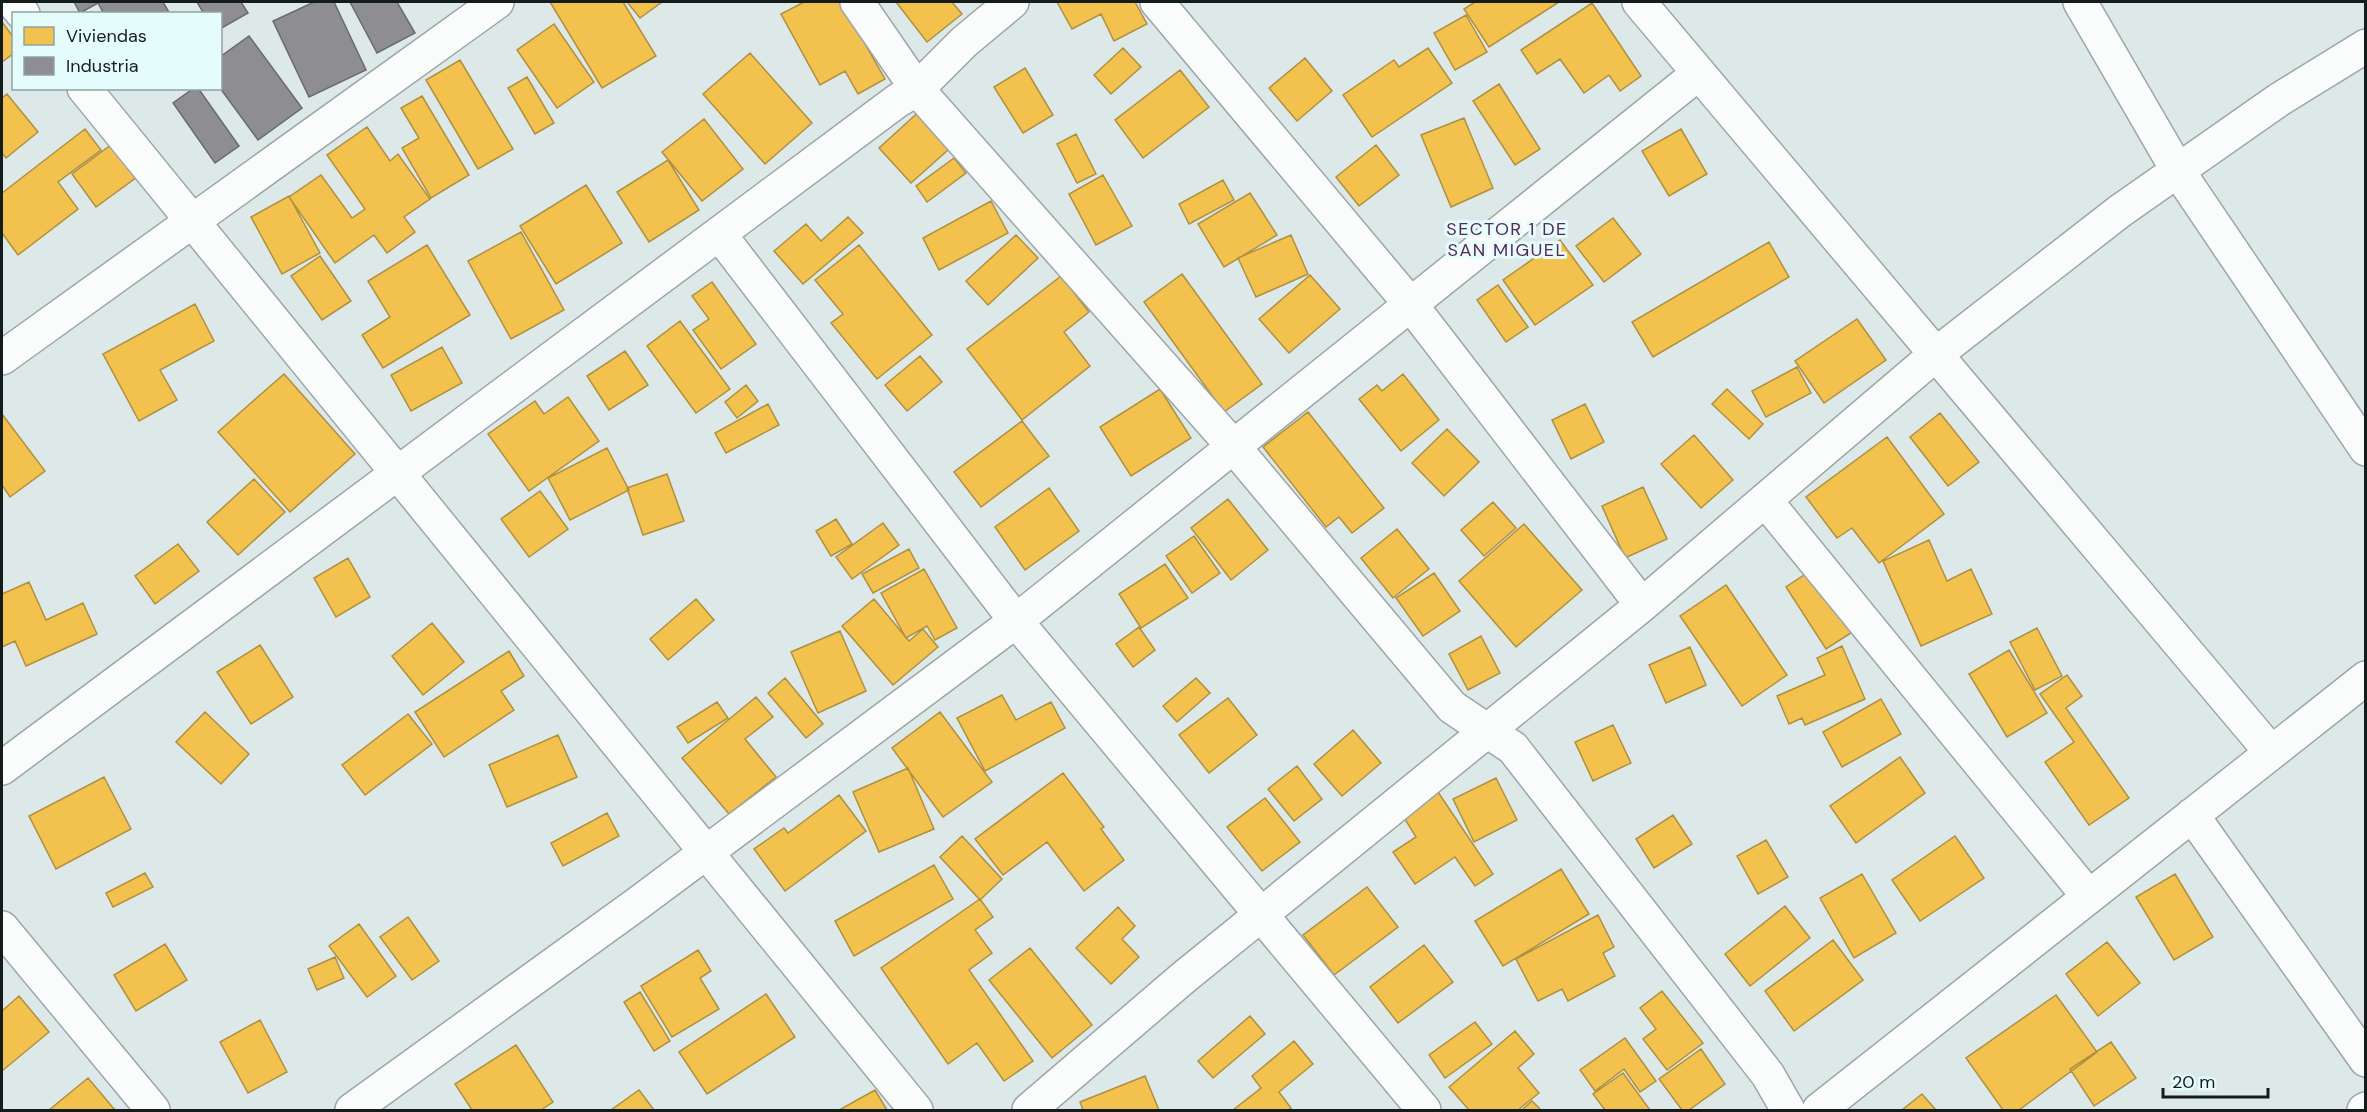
<svg xmlns="http://www.w3.org/2000/svg" width="2367" height="1112" viewBox="0 0 2367 1112" font-family="'DM Sans',sans-serif">
  <rect width="100%" height="100%" fill="#dde9e9"/>
  <path fill="#f2c14e" stroke="#af903f" stroke-width="1.5" d="M 550,2 L 623,2 L 656,56 L 602,88 Z
    M 627,2 L 662,2 L 640,18 Z
    M 804,2 L 841,2 L 885,79 L 858,94 L 845,71 L 820,85 L 781,14 Z
    M 896,2 L 952,2 L 962,14 L 927,42 Z
    M 1057,2 L 1135,2 L 1147,24 L 1114,41 L 1101,14 L 1072,29 Z
    M 1475,2 L 1559,2 L 1489,47 L 1464,9 Z
    M 1592,3 L 1641,76 L 1620,91 L 1609,75 L 1584,93 L 1560,59 L 1537,74 L 1521,50 Z
    M 1466,15 L 1487,52 L 1455,70 L 1434,33 Z
    M 2,22 L 14,38 L 14,53 L 2,62 Z
    M 554,24 L 594,82 L 557,108 L 517,50 Z
    M 1123,48 L 1141,67 L 1111,94 L 1094,75 Z
    M 1428,48 L 1452,83 L 1372,137 L 1343,95 L 1394,60 L 1399,67 Z
    M 750,53 L 812,123 L 765,164 L 703,94 Z
    M 1305,58 L 1332,91 L 1297,121 L 1269,88 Z
    M 460,60 L 513,149 L 478,169 L 426,80 Z
    M 1025,68 L 1053,115 L 1023,133 L 994,87 Z
    M 1180,70 L 1209,107 L 1143,158 L 1115,120 Z
    M 527,77 L 554,123 L 535,134 L 508,88 Z
    M 1499,84 L 1540,149 L 1515,165 L 1473,101 Z
    M 7,94 L 38,132 L 6,158 L 2,153 L 2,98 Z
    M 422,96 L 469,175 L 431,198 L 402,148 L 419,138 L 401,108 Z
    M 924,107 L 957,142 L 911,183 L 879,148 Z
    M 1464,118 L 1493,188 L 1451,207 L 1421,135 Z
    M 704,119 L 743,169 L 702,201 L 662,152 Z
    M 367,127 L 390,161 L 398,154 L 430,199 L 404,217 L 415,232 L 387,253 L 374,235 L 335,263 L 289,197 L 321,175 L 352,218 L 365,209 L 327,155 Z
    M 85,129 L 101,150 L 58,182 L 78,209 L 18,255 L 2,233 L 2,193 Z
    M 1681,129 L 1707,174 L 1669,196 L 1642,151 Z
    M 1076,134 L 1096,174 L 1077,183 L 1057,144 Z
    M 112,144 L 137,177 L 96,207 L 72,174 Z
    M 1376,145 L 1399,175 L 1359,206 L 1336,177 Z
    M 954,158 L 966,173 L 927,202 L 916,186 Z
    M 668,160 L 699,210 L 649,242 L 617,192 Z
    M 1103,175 L 1132,226 L 1096,245 L 1069,194 Z
    M 1223,180 L 1234,200 L 1189,224 L 1179,204 Z
    M 586,185 L 622,243 L 556,284 L 520,226 Z
    M 1250,193 L 1277,235 L 1224,267 L 1198,224 Z
    M 289,196 L 320,253 L 282,274 L 251,217 Z
    M 991,201 L 1008,233 L 939,270 L 923,238 Z
    M 848,217 L 863,233 L 803,284 L 774,251 L 806,224 L 821,241 Z
    M 1613,218 L 1641,254 L 1604,282 L 1576,246 Z
    M 521,232 L 564,310 L 511,339 L 468,261 Z
    M 1016,235 L 1038,258 L 988,305 L 966,281 Z
    M 1291,235 L 1308,274 L 1256,297 L 1238,258 Z
    M 1560,240 L 1593,285 L 1535,325 L 1503,280 Z
    M 1769,242 L 1789,277 L 1653,357 L 1632,322 Z
    M 427,245 L 470,315 L 383,368 L 362,335 L 390,317 L 368,281 Z
    M 859,245 L 932,335 L 877,379 L 831,323 L 843,314 L 815,280 Z
    M 320,256 L 351,301 L 322,320 L 291,276 Z
    M 1182,274 L 1262,384 L 1224,412 L 1144,302 Z
    M 1310,275 L 1340,309 L 1289,353 L 1259,319 Z
    M 1061,276 L 1089,312 L 1064,332 L 1090,366 L 1022,420 L 967,349 Z
    M 712,282 L 756,344 L 721,369 L 693,330 L 709,319 L 692,296 Z
    M 1498,285 L 1528,327 L 1506,342 L 1477,300 Z
    M 195,304 L 214,341 L 160,370 L 177,400 L 139,421 L 103,354 Z
    M 1857,319 L 1886,360 L 1824,403 L 1795,361 Z
    M 680,321 L 730,389 L 696,413 L 647,346 Z
    M 442,347 L 462,383 L 411,411 L 391,375 Z
    M 625,351 L 648,385 L 609,410 L 587,376 Z
    M 920,356 L 942,382 L 907,411 L 885,385 Z
    M 1797,367 L 1811,393 L 1766,417 L 1752,391 Z
    M 284,374 L 355,454 L 290,512 L 218,432 Z
    M 1403,374 L 1439,420 L 1401,451 L 1359,399 L 1377,385 L 1382,391 Z
    M 746,385 L 758,401 L 737,418 L 725,402 Z
    M 1160,389 L 1191,438 L 1131,476 L 1100,427 Z
    M 1727,389 L 1763,424 L 1749,439 L 1712,404 Z
    M 568,397 L 599,441 L 529,491 L 488,434 L 535,401 L 544,414 Z
    M 768,404 L 779,425 L 726,453 L 715,433 Z
    M 1585,404 L 1604,442 L 1571,459 L 1552,420 Z
    M 1308,412 L 1384,508 L 1352,533 L 1339,517 L 1326,527 L 1263,447 Z
    M 1940,413 L 1979,462 L 1948,486 L 1910,437 Z
    M 2,414 L 45,471 L 10,497 L 2,485 Z
    M 1022,421 L 1049,456 L 981,507 L 954,472 Z
    M 1447,429 L 1479,462 L 1444,496 L 1412,463 Z
    M 1694,435 L 1733,480 L 1701,508 L 1661,464 Z
    M 1887,437 L 1944,514 L 1879,563 L 1852,528 L 1837,538 L 1806,497 Z
    M 607,448 L 629,490 L 570,520 L 548,478 Z
    M 667,474 L 684,521 L 643,535 L 627,488 Z
    M 254,479 L 285,512 L 238,555 L 207,522 Z
    M 1643,487 L 1667,539 L 1625,558 L 1602,506 Z
    M 1049,488 L 1079,531 L 1025,570 L 995,527 Z
    M 540,491 L 568,529 L 529,557 L 501,519 Z
    M 1228,499 L 1268,550 L 1231,580 L 1191,528 Z
    M 1493,502 L 1516,528 L 1484,556 L 1461,530 Z
    M 836,519 L 852,544 L 831,556 L 816,531 Z
    M 883,523 L 899,545 L 852,579 L 836,557 Z
    M 1524,524 L 1582,590 L 1516,647 L 1459,581 Z
    M 1397,529 L 1429,569 L 1393,598 L 1361,558 Z
    M 1194,536 L 1220,573 L 1192,593 L 1166,556 Z
    M 1929,540 L 1947,581 L 1971,569 L 1992,614 L 1921,646 L 1883,561 Z
    M 178,544 L 199,571 L 155,604 L 135,576 Z
    M 909,549 L 919,568 L 873,593 L 862,574 Z
    M 348,558 L 370,597 L 336,617 L 314,578 Z
    M 1165,564 L 1188,598 L 1141,628 L 1119,594 Z
    M 924,569 L 957,628 L 935,640 L 927,626 L 906,638 L 881,593 Z
    M 1813,569 L 1854,631 L 1826,649 L 1786,587 Z
    M 1434,573 L 1460,611 L 1423,636 L 1396,598 Z
    M 29,582 L 46,620 L 83,603 L 97,634 L 26,666 L 15,641 L 2,647 L 2,594 Z
    M 1726,585 L 1787,675 L 1742,706 L 1680,616 Z
    M 696,599 L 714,620 L 668,660 L 650,639 Z
    M 874,599 L 909,641 L 923,629 L 938,647 L 893,685 L 842,626 Z
    M 432,623 L 464,662 L 423,695 L 392,656 Z
    M 1139,627 L 1155,650 L 1133,667 L 1116,644 Z
    M 2037,628 L 2062,676 L 2035,690 L 2010,642 Z
    M 840,631 L 866,691 L 818,713 L 791,652 Z
    M 1481,636 L 1500,673 L 1468,690 L 1449,654 Z
    M 260,645 L 293,697 L 251,724 L 217,672 Z
    M 1842,646 L 1865,699 L 1805,725 L 1802,718 L 1789,724 L 1777,696 L 1825,675 L 1817,658 Z
    M 1690,647 L 1706,685 L 1666,703 L 1649,665 Z
    M 2009,650 L 2047,713 L 2007,737 L 1969,674 Z
    M 509,651 L 524,676 L 501,691 L 514,710 L 444,757 L 415,712 Z
    M 2067,675 L 2082,696 L 2066,708 L 2129,798 L 2089,825 L 2045,762 L 2074,742 L 2040,694 Z
    M 785,678 L 823,724 L 806,738 L 768,693 Z
    M 1196,678 L 1210,693 L 1177,722 L 1163,706 Z
    M 1002,695 L 1016,720 L 1051,702 L 1065,728 L 985,771 L 957,718 Z
    M 756,697 L 773,717 L 745,739 L 776,777 L 729,814 L 682,758 Z
    M 1228,698 L 1257,735 L 1209,773 L 1179,735 Z
    M 1881,699 L 1901,734 L 1842,767 L 1823,732 Z
    M 717,702 L 728,718 L 688,743 L 677,727 Z
    M 205,712 L 249,754 L 221,784 L 176,742 Z
    M 940,712 L 992,782 L 943,817 L 892,748 Z
    M 408,714 L 432,744 L 365,795 L 342,765 Z
    M 1613,725 L 1631,763 L 1593,781 L 1575,742 Z
    M 1353,730 L 1381,763 L 1342,796 L 1314,764 Z
    M 558,735 L 577,777 L 507,807 L 489,765 Z
    M 1900,757 L 1925,793 L 1856,843 L 1830,806 Z
    M 1297,766 L 1322,799 L 1294,821 L 1268,789 Z
    M 908,768 L 934,829 L 879,852 L 853,792 Z
    M 1063,773 L 1104,827 L 1101,829 L 1124,860 L 1084,891 L 1047,842 L 1003,875 L 975,839 Z
    M 104,777 L 131,829 L 56,869 L 29,816 Z
    M 1496,778 L 1517,820 L 1474,842 L 1453,799 Z
    M 1438,792 L 1493,874 L 1475,886 L 1455,857 L 1415,884 L 1393,852 L 1416,837 L 1403,816 Z
    M 839,795 L 866,831 L 785,891 L 754,849 L 784,828 L 788,833 Z
    M 1265,798 L 1300,842 L 1262,871 L 1227,827 Z
    M 607,813 L 619,836 L 563,866 L 551,843 Z
    M 1673,815 L 1692,844 L 1654,868 L 1636,839 Z
    M 962,836 L 1002,879 L 980,900 L 940,857 Z
    M 1955,836 L 1984,878 L 1920,921 L 1892,880 Z
    M 1766,840 L 1788,877 L 1758,894 L 1737,856 Z
    M 934,865 L 953,899 L 854,956 L 835,921 Z
    M 1561,869 L 1589,914 L 1503,966 L 1475,921 Z
    M 145,873 L 153,887 L 113,907 L 106,893 Z
    M 1862,874 L 1896,933 L 1854,958 L 1820,898 Z
    M 2175,874 L 2213,937 L 2174,960 L 2136,897 Z
    M 1367,887 L 1398,927 L 1334,975 L 1303,935 Z
    M 980,899 L 993,917 L 975,930 L 992,953 L 969,970 L 1033,1061 L 1004,1081 L 977,1043 L 948,1064 L 881,968 Z
    M 1785,906 L 1810,938 L 1750,986 L 1725,954 Z
    M 1118,907 L 1135,926 L 1122,939 L 1139,957 L 1111,984 L 1076,948 Z
    M 1598,915 L 1614,947 L 1603,953 L 1615,976 L 1568,1001 L 1562,989 L 1538,1001 L 1516,959 Z
    M 408,917 L 439,961 L 412,980 L 380,937 Z
    M 359,924 L 396,976 L 367,997 L 329,946 Z
    M 1833,940 L 1863,980 L 1794,1031 L 1765,991 Z
    M 2107,942 L 2140,983 L 2098,1016 L 2066,974 Z
    M 165,944 L 187,980 L 136,1011 L 114,975 Z
    M 1424,945 L 1453,982 L 1398,1023 L 1370,987 Z
    M 1030,948 L 1092,1025 L 1052,1058 L 989,980 Z
    M 698,950 L 711,971 L 700,978 L 719,1009 L 672,1037 L 641,986 Z
    M 335,957 L 344,978 L 317,990 L 308,969 Z
    M 1662,991 L 1703,1043 L 1667,1070 L 1643,1039 L 1656,1029 L 1640,1008 Z
    M 640,992 L 670,1041 L 654,1051 L 624,1002 Z
    M 766,994 L 795,1037 L 707,1094 L 679,1052 Z
    M 2056,995 L 2097,1052 L 2019,1110 L 2003,1110 L 1966,1058 Z
    M 19,996 L 49,1032 L 2,1071 L 2,1011 Z
    M 1250,1016 L 1265,1034 L 1213,1078 L 1198,1061 Z
    M 260,1020 L 287,1072 L 248,1093 L 220,1042 Z
    M 1475,1022 L 1492,1044 L 1445,1078 L 1429,1055 Z
    M 1515,1031 L 1534,1054 L 1518,1068 L 1539,1093 L 1518,1110 L 1469,1110 L 1449,1087 Z
    M 1625,1038 L 1656,1081 L 1640,1092 L 1624,1069 L 1595,1091 L 1580,1070 Z
    M 1294,1041 L 1313,1064 L 1279,1092 L 1291,1108 L 1288,1110 L 1233,1110 L 1261,1088 L 1252,1076 Z
    M 2111,1042 L 2136,1078 L 2094,1106 L 2070,1069 Z
    M 516,1045 L 553,1102 L 541,1110 L 472,1110 L 455,1084 Z
    M 1701,1049 L 1725,1084 L 1689,1110 L 1682,1110 L 1659,1079 Z
    M 1623,1073 L 1650,1110 L 1605,1110 L 1593,1094 Z
    M 1145,1076 L 1159,1110 L 1083,1110 L 1080,1102 Z
    M 88,1078 L 115,1110 L 49,1110 Z
    M 639,1090 L 654,1110 L 611,1110 Z
    M 875,1090 L 887,1110 L 839,1110 Z
    M 1922,1094 L 1936,1110 L 1902,1110 Z
    M 1532,1101 L 1541,1110 L 1522,1110 Z"/>
  <path fill="#8d8d92" stroke="#696b6f" stroke-width="1.5" d="M 74,2 L 163,2 L 170,14 L 104,14 L 98,3 L 80,13 Z
    M 197,2 L 241,2 L 248,13 L 220,29 L 220,14 L 204,14 Z
    M 314,2 L 334,2 L 366,70 L 309,97 L 273,21 Z
    M 350,2 L 397,2 L 415,33 L 377,53 Z
    M 249,36 L 302,108 L 258,140 L 220,88 L 220,57 Z
    M 194,88 L 198,88 L 239,146 L 215,163 L 173,103 Z"/>
  <g fill="none" stroke-linecap="round" stroke-linejoin="round">
    <g stroke="#9da6a6" stroke-width="36">
      <path id="minor" d="M 13,2 L 23,14
        M 857,2 L 917,89 L 1233,446 L 1452,707 L 1513,748 L 1768,1075 L 1788,1110
        M 1157,2 L 1411,305 L 1642,605
        M 1639,2 L 2271,752
        M 2080,2 L 2178,171 L 2366,449
        M 84,88 L 916,1110
        M 720,235 L 1016,621 L 1424,1110
        M 2,358 L 497,2
        M 1765,500 L 2089,897
        M 2,768 L 897,101 L 917,89 L 964,42 L 1012,2
        M 2192,815 L 2366,1060
        M 2,928 L 153,1110
        M 352,1110 L 637,904 L 1016,621 L 1699,73
        M 1029,1110 L 1183,978 L 1642,605 L 1935,355 L 2120,211 L 2280,99 L 2366,46
        M 1819,1110 L 2366,678
        M 2364,1110 L 2366,1109"/>
    </g>
    <use href="#minor" stroke="#fafcfc" stroke-width="33"/>
  </g>
  <g text-anchor="middle" dominant-baseline="central" stroke-width="6" stroke-linejoin="round" paint-order="stroke">
    <g font-size="18" letter-spacing="1.5" fill="#5a2655" stroke="#e4fdfc">
      <text x="1507" y="229">SECTOR 1 DE<tspan x="1507" dy="21">SAN MIGUEL</tspan></text>
    </g>
  </g>
  <rect width="2367" height="1112" fill="none" stroke="#141d1c" stroke-width="6"/>
  <rect x="12" y="12" width="210" height="78" fill="#e4fdfc" stroke="#91a3a2" stroke-width="1.5"/>
  <rect x="24" y="27" width="30" height="18" fill="#f2c14e" stroke="#91a3a2" stroke-width="1.5"/>
  <text x="66" y="42" font-size="18" fill="#141d1c">Viviendas</text>
  <rect x="24" y="57" width="30" height="18" fill="#8d8d92" stroke="#91a3a2" stroke-width="1.5"/>
  <text x="66" y="72" font-size="18" fill="#141d1c">Industria</text>
  <path d="M2163 1088v9h105v-9" fill="none" stroke="#141d1c" stroke-width="3"/>
  <text x="2172" y="1088" font-size="18" fill="#141d1c" stroke="#e4fdfc" stroke-width="4.5" paint-order="stroke">20 m</text>
</svg>
